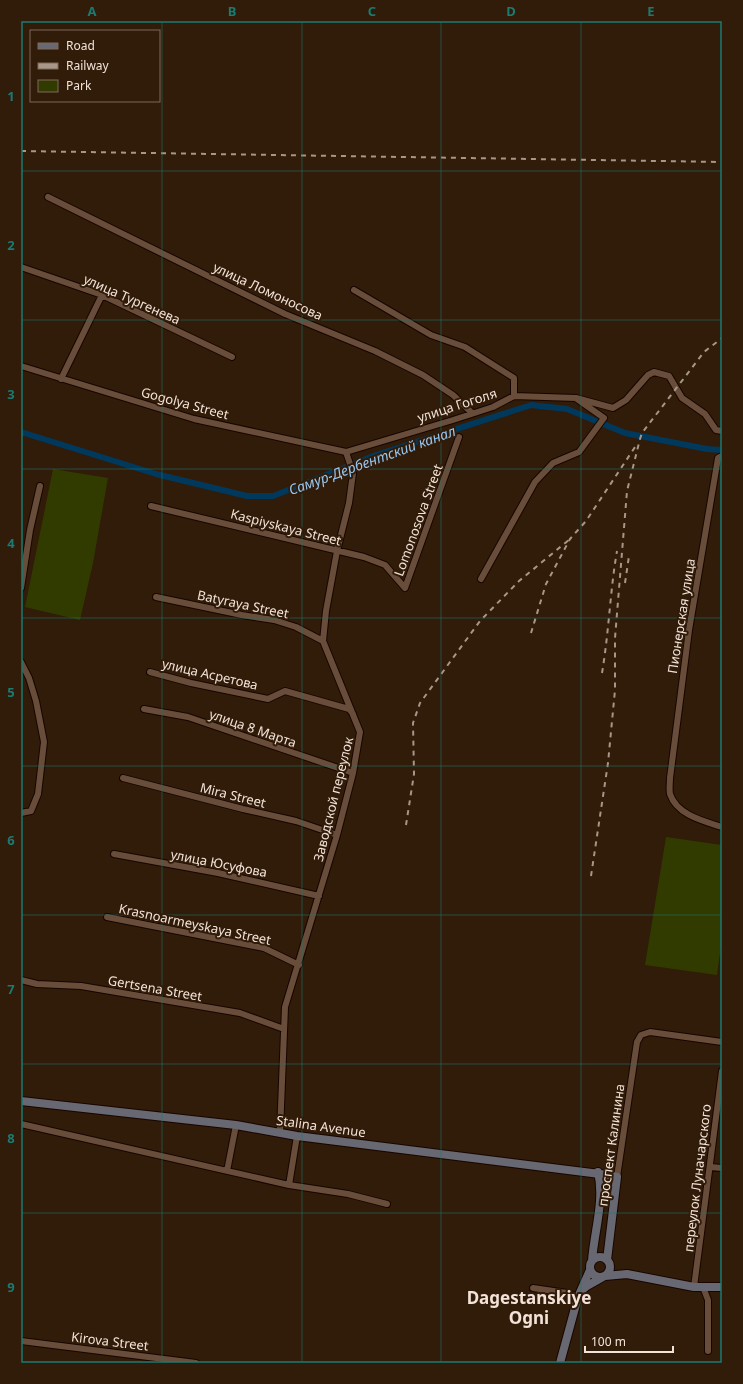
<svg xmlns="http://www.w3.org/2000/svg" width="743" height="1384" viewBox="0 0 743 1384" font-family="'Noto Sans',sans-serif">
  <rect width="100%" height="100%" fill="#311b09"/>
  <path fill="#313b00" d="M 53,469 L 108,478 L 93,563 L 80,620 L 25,607 Z
    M 666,837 L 722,845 L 722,938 L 717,975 L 645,965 Z"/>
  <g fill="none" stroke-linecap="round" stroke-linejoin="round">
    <path stroke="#01395d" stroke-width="6" d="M 21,432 L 156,474 L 247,496 L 273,496 L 376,455 L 531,405 L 567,409 L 625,433 L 707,449 L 722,450"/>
    <g stroke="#180500" stroke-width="8">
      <path id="street" d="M 48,197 L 285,314 L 375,351 L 423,375 L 453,395 L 472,413
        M 21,267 L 102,295 L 232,357
        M 354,290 L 431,335 L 465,347 L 514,378 L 514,396
        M 21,366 L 194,419 L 346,452 L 453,420 L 493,407 L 514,396 L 576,398 L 613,408 L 626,400 L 648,375 L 654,372 L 669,376 L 682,398 L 705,414 L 716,430 L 722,431
        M 61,379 L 102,295
        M 722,456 L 718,458 L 689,630 L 670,778 C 670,783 669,789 670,794 C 677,815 703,821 722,827
        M 151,506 L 364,557 L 385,565 L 405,588 L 459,437
        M 481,579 L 535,482 L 553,463 L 579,452 L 604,418 L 577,399
        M 21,588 L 30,530 L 40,486
        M 156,597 L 242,615 L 274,620 L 296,627 L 323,641
        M 21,662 L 29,678 L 36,701 L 44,742 L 38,794 L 31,811 L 21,813
        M 150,672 L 191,683 L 268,699 L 285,691 L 349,709 L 353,714
        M 144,709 L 188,717 L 353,773
        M 123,778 L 243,809 L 296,821 L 337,835
        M 114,854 L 218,873 L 319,896
        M 107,917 L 264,948 L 299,965
        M 21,980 L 37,984 L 81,986 L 240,1013 L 284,1029
        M 21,1124 L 289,1185 L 348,1194 L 387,1204
        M 280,1132 L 285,1007 L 337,835 L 353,773 L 360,732 L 323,641 L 326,611 L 337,551 L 349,503 L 353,473 L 346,452
        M 710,1167 L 722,1168
        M 227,1171 L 236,1125
        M 617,1177 L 637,1042 L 641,1035 L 650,1032 L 722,1042
        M 289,1185 L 297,1136
        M 694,1287 L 722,1071
        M 703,1287 L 708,1300 L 708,1351
        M 533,1288 L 567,1293 L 578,1297
        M 21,1341 L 196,1363"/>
    </g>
    <g stroke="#180500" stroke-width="10">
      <path id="secondary" d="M 21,1101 L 236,1125 L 297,1136 L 608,1175 L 617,1177 L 607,1260
        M590 1267a10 10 0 1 1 20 0a10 10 0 1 1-20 0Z
        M 592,1261 C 594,1232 605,1200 598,1172
        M 605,1276 L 627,1274 L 694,1287 L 722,1287
        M 581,1291 L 587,1286 L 603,1277
        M 560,1363 L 578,1297 L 590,1270"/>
    </g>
    <use href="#street" stroke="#674d3a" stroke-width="6"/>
    <use href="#secondary" stroke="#676871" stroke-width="8"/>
    <path stroke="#a89688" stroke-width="2" stroke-dasharray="5 5" stroke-linecap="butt" d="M 21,151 L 722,162
      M 625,583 L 629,556
      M 531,633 L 546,584 L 570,539 L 586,521 L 637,444
      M 602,673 C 609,632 610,591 617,551
      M 406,825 L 414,774 L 413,723 L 420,703 L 480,621 L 519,581 L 570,539
      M 591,876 L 608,763 L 615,690 L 615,638 L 627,491 L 640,439 L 642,433 L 704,352 L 722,338"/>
  </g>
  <path fill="none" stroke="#1a7b73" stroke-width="1" stroke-opacity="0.55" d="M 162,21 L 162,1363M 302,21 L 302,1363M 441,21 L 441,1363M 581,21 L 581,1363M 21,171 L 722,171M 21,320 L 722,320M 21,469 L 722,469M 21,618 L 722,618M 21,766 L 722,766M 21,915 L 722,915M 21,1064 L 722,1064M 21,1213 L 722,1213"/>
  <g text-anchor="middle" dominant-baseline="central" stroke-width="4" stroke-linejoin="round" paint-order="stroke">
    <g font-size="13" fill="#f2e2d7" stroke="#311b09">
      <text transform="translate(268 291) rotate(25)">улица Ломоносова</text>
      <text transform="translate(132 299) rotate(24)">улица Тургенева</text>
      <text transform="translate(185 403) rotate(15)">Gogolya Street</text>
      <text transform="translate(457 405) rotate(-18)">улица Гоголя</text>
      <text transform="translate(418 520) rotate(-70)">Lomonosova Street</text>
      <text transform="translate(286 527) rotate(14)">Kaspiyskaya Street</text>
      <text transform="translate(243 604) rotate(12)">Batyraya Street</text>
      <text transform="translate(681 616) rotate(-81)">Пионерская улица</text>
      <text transform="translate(210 674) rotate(13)">улица Асретова</text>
      <text transform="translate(253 728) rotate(19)">улица 8 Марта</text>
      <text transform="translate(233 795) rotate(14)">Mira Street</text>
      <text transform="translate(333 799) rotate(-76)">Заводской переулок</text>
      <text transform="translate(219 863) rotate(11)">улица Юсуфова</text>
      <text transform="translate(195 924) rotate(12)">Krasnoarmeyskaya Street</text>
      <text transform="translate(155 988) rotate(10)">Gertsena Street</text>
      <text transform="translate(321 1126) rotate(8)">Stalina Avenue</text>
      <text transform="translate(611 1145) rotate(-82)">проспект Калинина</text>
      <text transform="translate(697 1178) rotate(-83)">переулок Луначарского</text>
      <text transform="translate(110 1341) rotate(7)">Kirova Street</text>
    </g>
    <g font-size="14" font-style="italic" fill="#96c7f2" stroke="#311b09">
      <text transform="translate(372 460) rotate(-20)">Самур-Дербентский канал</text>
    </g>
    <g font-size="17" font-weight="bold" fill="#f2e2d7" stroke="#311b09">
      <text x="529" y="1297">Dagestanskiye<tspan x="529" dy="20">Ogni</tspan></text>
    </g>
  </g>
  <rect width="743" height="1384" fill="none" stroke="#311b09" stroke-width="44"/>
  <rect x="30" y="30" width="130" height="72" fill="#311b09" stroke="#7e6b5b"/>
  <rect x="38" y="43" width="20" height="6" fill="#676871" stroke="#7e6b5b"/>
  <text x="66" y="50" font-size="12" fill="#f2e2d7">Road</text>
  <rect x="38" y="63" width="20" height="6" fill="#a89688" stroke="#7e6b5b"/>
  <text x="66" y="70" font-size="12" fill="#f2e2d7">Railway</text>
  <rect x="38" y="80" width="20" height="12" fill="#313b00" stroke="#7e6b5b"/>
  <text x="66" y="90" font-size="12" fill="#f2e2d7">Park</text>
  <path d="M585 1346v6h88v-6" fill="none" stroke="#f2e2d7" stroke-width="2"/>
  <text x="591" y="1346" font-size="12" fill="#f2e2d7" stroke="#311b09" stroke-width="3" paint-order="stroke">100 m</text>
  <rect x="22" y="22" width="699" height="1340" fill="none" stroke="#1a7b73" stroke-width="1.5"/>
  <g font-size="13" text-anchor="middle" font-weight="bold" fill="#1a7b73">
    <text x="92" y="16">A</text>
    <text x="232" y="16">B</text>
    <text x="372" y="16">C</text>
    <text x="511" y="16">D</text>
    <text x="651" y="16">E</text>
    <text x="11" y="101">1</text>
    <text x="11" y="250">2</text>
    <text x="11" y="399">3</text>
    <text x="11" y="548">4</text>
    <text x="11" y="697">5</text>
    <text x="11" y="845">6</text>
    <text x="11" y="994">7</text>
    <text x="11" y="1143">8</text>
    <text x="11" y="1292">9</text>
  </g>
</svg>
